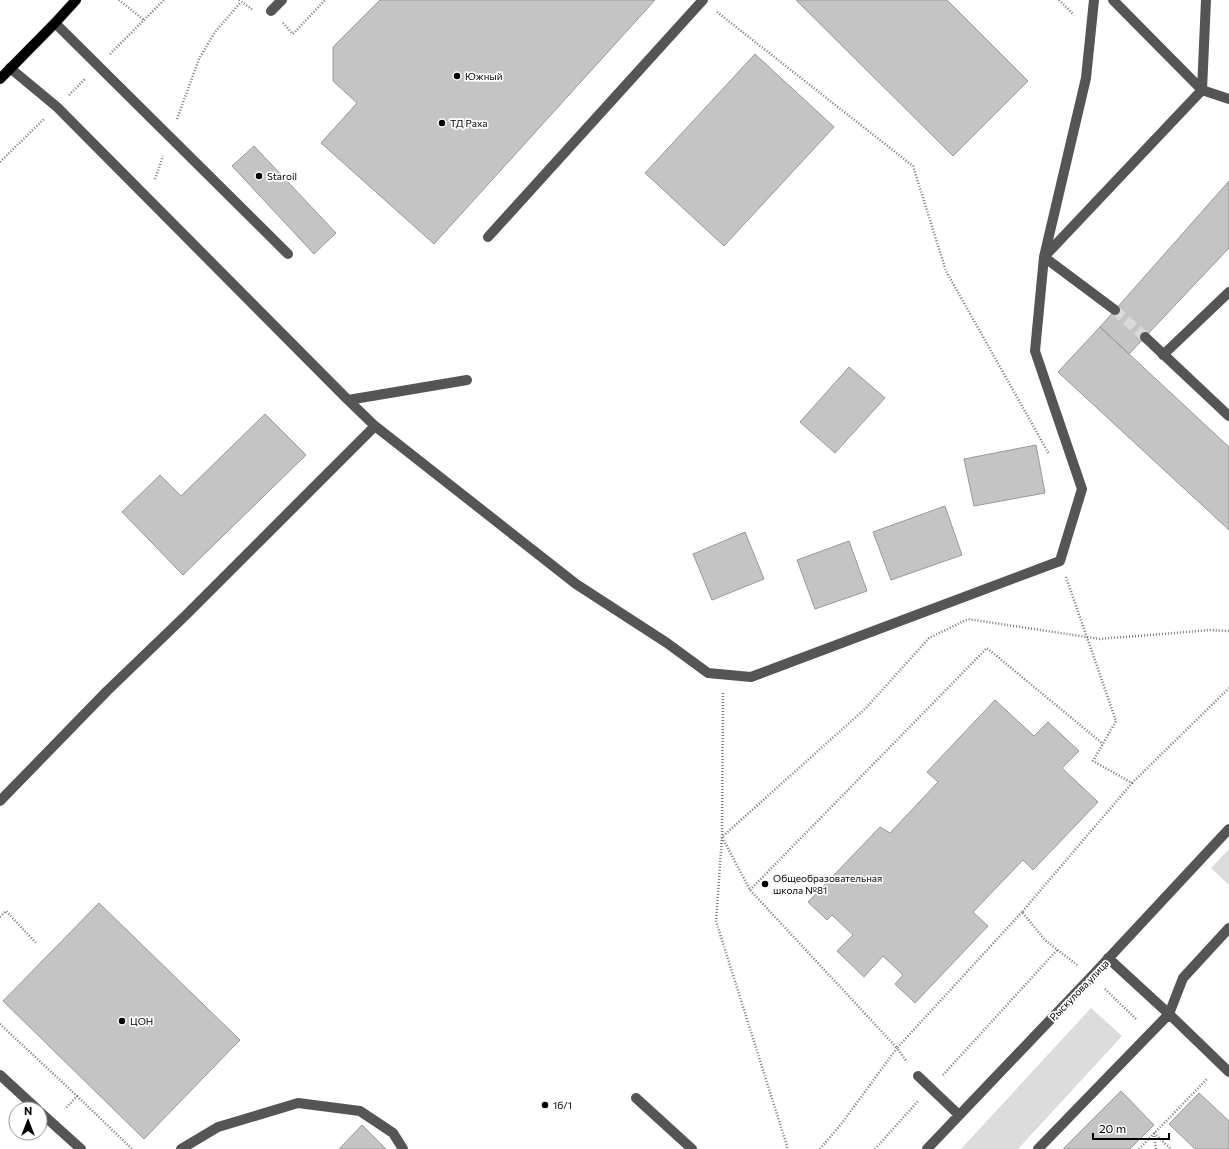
<svg xmlns="http://www.w3.org/2000/svg" width="1229" height="1149" viewBox="0 0 1229 1149" font-family="Commissioner,sans-serif">
  <rect width="100%" height="100%" fill="#fff"/>
  <path fill="#dcdcdc" d="M 1229,849 L 1229,885 L 1211,868 Z
    M 1091,1008 L 1122,1036 L 1018,1149 L 961,1149 Z"/>
  <path fill="#c4c4c4" stroke="#999" d="M 380,0 L 655,0 L 434,244 L 321,143 L 357,103 L 333,81 L 333,47 Z
    M 796,0 L 947,0 L 1028,81 L 953,156 Z
    M 755,54 L 834,127 L 724,246 L 645,173 Z
    M 254,146 L 336,233 L 314,254 L 232,166 Z
    M 1229,181 L 1229,248 L 1129,354 L 1100,327 Z
    M 1100,327 L 1229,447 L 1229,530 L 1058,372 Z
    M 849,367 L 885,398 L 835,453 L 800,422 Z
    M 265,414 L 306,455 L 183,575 L 122,512 L 160,475 L 181,496 Z
    M 1036,445 L 1045,493 L 974,506 L 964,459 Z
    M 945,506 L 962,555 L 891,580 L 873,532 Z
    M 745,532 L 764,579 L 712,600 L 693,554 Z
    M 849,541 L 867,591 L 815,609 L 797,560 Z
    M 995,700 L 1034,736 L 1048,722 L 1079,751 L 1062,768 L 1098,802 L 1033,870 L 1023,860 L 973,912 L 988,926 L 915,1003 L 895,984 L 903,975 L 883,956 L 864,977 L 837,951 L 853,935 L 832,915 L 827,920 L 808,902 L 880,827 L 890,833 L 938,782 L 927,772 Z
    M 99,903 L 240,1040 L 144,1139 L 3,1001 Z
    M 1121,1091 L 1154,1125 L 1130,1149 L 1063,1149 Z
    M 1199,1093 L 1229,1121 L 1229,1149 L 1195,1149 L 1169,1124 Z
    M 362,1125 L 386,1149 L 339,1149 Z"/>
  <g fill="none" stroke-linecap="round" stroke-linejoin="round">
    <path stroke="#d9d9d9" stroke-width="10" stroke-dasharray="10 5" stroke-linecap="butt" d="M 1115,310 L 1145,337"/>
    <g stroke="#dbdbdb" stroke-width="11">
      <path id="major" d="M 0,79 L 55,23 L 76,0"/>
    </g>
    <path stroke="#777" stroke-width="2.5" stroke-dasharray="1 2" stroke-linecap="butt" d="M 119,0 L 144,20
      M 239,0 L 253,10
      M 1059,0 L 1074,15
      M 717,12 L 913,166 L 946,271 L 1049,454
      M 283,23 L 293,34 L 325,0
      M 110,54 L 164,0
      M 69,95 L 85,79
      M 177,119 L 199,59 L 215,32 L 241,2
      M 0,162 L 44,119
      M 155,179 L 163,156
      M 1066,577 L 1116,721 L 1093,761 L 1132,783 L 1022,912 L 1045,940 L 1077,965
      M 723,693 L 722,837 L 716,921 L 787,1146 L 787,1149
      M 1132,783 L 1229,688
      M 750,890 L 987,648 L 1103,744
      M 1022,912 L 897,1048 L 750,890 L 722,837 L 866,708 L 929,638 L 968,619 L 1100,639 L 1211,630 L 1229,631
      M 0,917 L 6,911 L 37,944
      M 1105,989 L 1137,1020
      M 0,1024 L 77,1096 L 65,1109
      M 943,1075 L 1057,950
      M 77,1096 L 132,1149
      M 1154,1133 L 1171,1149
      M 1154,1133 L 1156,1149
      M 820,1149 L 842,1123 L 897,1048 L 907,1062
      M 875,1149 L 919,1100
      M 1139,1149 L 1208,1078"/>
    <path stroke="#555" stroke-width="10" d="M 1094,0 L 1086,78 L 1044,257 L 1202,90 L 1113,0
      M 1206,0 L 1202,90 L 1229,99
      M 271,11 L 282,0
      M 55,23 L 288,254
      M 10,68 L 57,107 L 348,400 L 375,426 L 576,584 L 667,643 L 708,673 L 751,677 L 1060,561 L 1082,489 L 1035,351 L 1044,257
      M 488,237 L 703,0
      M 1044,257 L 1115,310
      M 1145,337 L 1229,416
      M 1163,355 L 1229,292
      M 348,400 L 467,380
      M 0,801 L 107,691 L 185,616 L 375,426
      M 1229,928 L 1183,978 L 1169,1014 L 1229,1072
      M 0,1075 L 37,1109
      M 918,1076 L 959,1115
      M 636,1098 L 692,1149
      M 40,1112 L 81,1149
      M 181,1149 L 218,1127 L 298,1103 L 360,1111 L 393,1133 L 403,1149
      M 927,1149 L 1092,976 L 1229,829
      M 1038,1149 L 1169,1014 L 1108,958"/>
    <use href="#major" stroke="#000" stroke-width="10"/>
  </g>
  <g fill="#000" stroke="#fff" stroke-width="1.5">
    <circle cx="457" cy="76" r="4"/>
    <circle cx="442" cy="123" r="4"/>
    <circle cx="259" cy="176" r="4"/>
    <circle cx="765" cy="884" r="4"/>
    <circle cx="122" cy="1021" r="4"/>
    <circle cx="545" cy="1105" r="4"/>
  </g>
  <g text-anchor="middle" dominant-baseline="central" stroke-width="3.5" stroke-linejoin="round" paint-order="stroke">
    <g font-size="10" fill="#000" stroke="#fff" text-anchor="start">
      <text x="465" y="76">Южный</text>
      <text x="450" y="123">ТД Раха</text>
      <text x="267" y="176">Staroil</text>
      <text x="773" y="878">Общеобразовательная<tspan x="773" dy="12">школа №81</tspan></text>
      <text x="130" y="1021">ЦОН</text>
      <text x="553" y="1105">1б/1</text>
    </g>
    <g font-size="10" fill="#000" stroke="#fff">
      <text transform="translate(1079 990) rotate(-46)">Рыскулова улица</text>
    </g>
  </g>
  <g transform="translate(28 1121)"><circle r="19" fill="#ffffff" stroke="#999999"/>
  <path d="M0-3L7 15L0 10L-7 15Z" fill="#000000"/>
  <text y="-6" font-size="11" font-weight="bold" text-anchor="middle" fill="#000000">N</text>
  </g>
  <path d="M1093 1133v6h76v-6" fill="none" stroke="#000000" stroke-width="2"/>
  <text x="1099" y="1133" font-size="12" fill="#000000" stroke="#ffffff" stroke-width="3" paint-order="stroke">20 m</text>
</svg>
